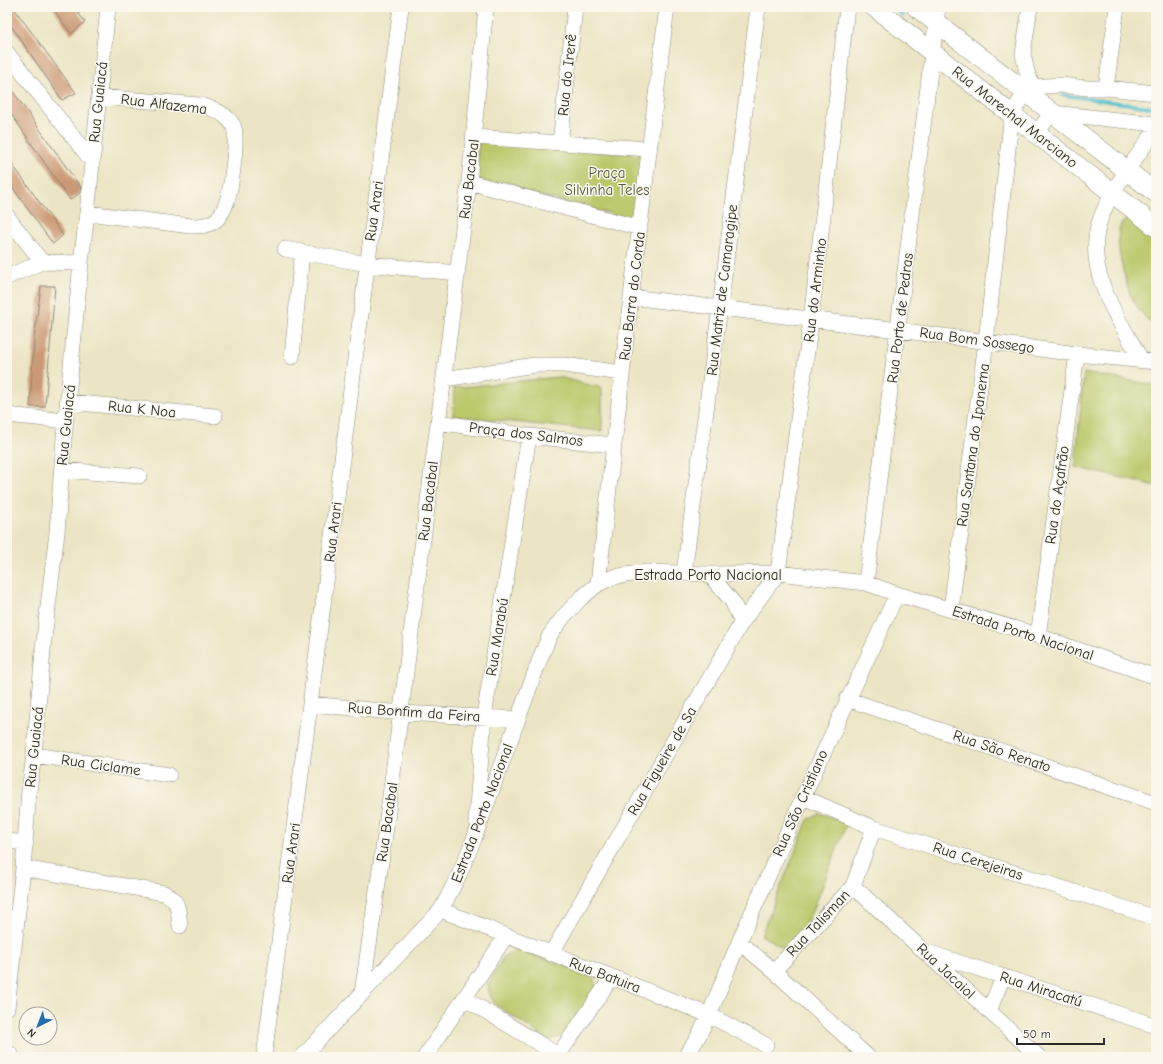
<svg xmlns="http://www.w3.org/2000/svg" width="1163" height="1064" viewBox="0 0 1163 1064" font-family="'Comic Neue',sans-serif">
  <rect width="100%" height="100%" fill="#fbf7ec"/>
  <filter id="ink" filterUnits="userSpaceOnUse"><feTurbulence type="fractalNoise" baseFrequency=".025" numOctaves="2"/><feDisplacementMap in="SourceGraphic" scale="8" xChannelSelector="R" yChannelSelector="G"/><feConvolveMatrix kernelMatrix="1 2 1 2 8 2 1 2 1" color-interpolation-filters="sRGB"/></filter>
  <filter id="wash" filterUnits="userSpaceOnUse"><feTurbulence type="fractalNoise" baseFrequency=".012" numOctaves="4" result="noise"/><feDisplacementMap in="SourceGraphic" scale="16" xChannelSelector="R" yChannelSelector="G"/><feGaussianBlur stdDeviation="0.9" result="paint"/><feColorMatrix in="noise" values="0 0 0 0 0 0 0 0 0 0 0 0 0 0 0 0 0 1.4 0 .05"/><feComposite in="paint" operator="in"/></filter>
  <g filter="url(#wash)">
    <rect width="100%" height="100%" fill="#ece5c5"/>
    <path fill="#bbc86a" stroke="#737a4a" d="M 479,141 L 643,155 L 635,220 L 475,179 Z
      M 1130,219 L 1136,221 L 1156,236 L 1156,328 C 1146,318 1136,308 1131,296 C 1125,282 1112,236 1122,223 C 1124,221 1127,220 1130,219 Z
      M 1084,373 L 1156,385 L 1156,486 L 1075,467 Z
      M 558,377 L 602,388 L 602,431 L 453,416 L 454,388 Z
      M 819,813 L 847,823 L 814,908 L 789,951 L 761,935 L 808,820 Z
      M 516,949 L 585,973 L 594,979 L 596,990 L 567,1035 L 548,1040 L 495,1004 L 489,994 L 488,984 L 504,956 Z"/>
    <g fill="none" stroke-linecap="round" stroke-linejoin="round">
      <path stroke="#52becd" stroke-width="3.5" d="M 892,7 L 903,16
        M 1063,95 L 1156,108"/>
    </g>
    <g id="blocks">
      <path fill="#cc9975" d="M 7,7 L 13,7 L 76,93 L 62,100 L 7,20 Z
        M 52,7 L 74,7 L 85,22 L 71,34 Z
        M 7,83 L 81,188 L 80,193 L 70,200 L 7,108 Z
        M 7,157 L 63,235 L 53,244 L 7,180 Z
        M 41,286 L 55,286 L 45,407 L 30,407 L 34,339 Z"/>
    </g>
  </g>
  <g filter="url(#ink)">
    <use href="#blocks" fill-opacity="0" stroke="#8c8878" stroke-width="1"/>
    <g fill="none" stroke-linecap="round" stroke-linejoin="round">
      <g stroke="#8c8878" stroke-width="16">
        <path id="minor" d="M 1030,7 L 1023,54 L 1027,72 L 1033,87
          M 7,53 L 92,161
          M 1106,88 L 1117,7
          M 1036,133 L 1052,113 L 1156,124
          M 475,137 L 649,149
          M 560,143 L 575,7
          M 469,182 L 640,228
          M 87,213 L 191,226 C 200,226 210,226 217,219 C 222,214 225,207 227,201 C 231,188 239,135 233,125 C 226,113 212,108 200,105 L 99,97
          M 7,216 L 42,262
          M 285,249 L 367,264 L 457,273
          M 7,277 L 42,262 L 81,263
          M 631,297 L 898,330 L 1077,354 L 1156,362
          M 292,357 L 302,252
          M 1141,359 C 1118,318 1083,270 1100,220 C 1110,191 1132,164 1149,139 L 1156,132
          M 444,379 L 535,365 L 564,365 L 622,373
          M 69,402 L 215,416
          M 7,415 L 66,421
          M 438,422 L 529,436 L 614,445
          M 62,470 L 139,476
          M 684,572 L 720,308 L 758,7
          M 709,574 L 732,601 L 742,622
          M 866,583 L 938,7
          M 598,584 L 631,297 L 667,7
          M 951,609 L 986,341 L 1012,114 L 1025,92 L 1033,87 L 1060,85 L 1087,88 L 1106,88 L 1156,93
          M 1038,636 L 1077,354
          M 847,699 L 1156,803
          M 311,704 L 401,713 L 518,719
          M 34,755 L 169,775
          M 803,797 L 874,828 L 1156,918
          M 476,820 L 484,717 L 529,436
          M 7,841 L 26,843
          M 23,868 L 164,893 C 180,901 178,910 180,926
          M 853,886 L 1039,1057
          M 441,910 L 709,1015 L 766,1045
          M 739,942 L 774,971 L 868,1057
          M 930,953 L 1156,1026
          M 551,954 L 742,622 L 778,573 L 811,320 L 847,7
          M 774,971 L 853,886 L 874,828
          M 362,993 L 385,835 L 469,182 L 486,7
          M 464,998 L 558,1055
          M 7,1008 L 23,868 L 29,791 L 34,755 L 44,639 L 57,532 L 64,438 L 81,263 L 87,213 L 108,7
          M 989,1011 L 1003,977
          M 264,1057 L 401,7
          M 302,1057 L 441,910 L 459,875 L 474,839 L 541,656 L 550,635 L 564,616 L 580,599 L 598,584 L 613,577 L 646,572 L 709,574 L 778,573 L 866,583 L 897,594 L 1030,633 L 1156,677
          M 425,1057 L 506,936
          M 557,1057 L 612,977
          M 685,1057 L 697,1039 L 709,1015 L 739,942 L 803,797 L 897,594"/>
      </g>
      <g stroke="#8c8878" stroke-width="20">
        <path id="major" d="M 874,7 L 1156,227
          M 916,7 L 1156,193
          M 7,1054 L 10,1057"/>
      </g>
      <use href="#minor" stroke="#fff" stroke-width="15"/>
      <use href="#major" stroke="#fff" stroke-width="19"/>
    </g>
  </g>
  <g text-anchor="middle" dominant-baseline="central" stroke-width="3" stroke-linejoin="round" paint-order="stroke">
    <g font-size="15" fill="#2b2b2b" stroke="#fbf7ec">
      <text transform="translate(567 75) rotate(-84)">Rua do Irerê</text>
      <text transform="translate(98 102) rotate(-84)">Rua Guaiacá</text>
      <text transform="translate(164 104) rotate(7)">Rua Alfazema</text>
      <text transform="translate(1015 117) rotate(38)">Rua Marechal Marciano</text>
      <text transform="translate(469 179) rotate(-83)">Rua Bacabal</text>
      <text transform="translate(374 211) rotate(-82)">Rua Arari</text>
      <text transform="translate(722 290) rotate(-83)">Rua Matriz de Camaragipe</text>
      <text transform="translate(815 290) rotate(-83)">Rua do Arminho</text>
      <text transform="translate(632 296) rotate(-83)">Rua Barra do Corda</text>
      <text transform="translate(900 318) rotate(-83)">Rua Porto de Pedras</text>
      <text transform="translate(977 340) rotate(8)">Rua Bom Sossego</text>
      <text transform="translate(142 409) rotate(6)">Rua K Noa</text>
      <text transform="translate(66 425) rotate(-84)">Rua Guaiacá</text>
      <text transform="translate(526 434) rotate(7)">Praça dos Salmos</text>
      <text transform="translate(973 445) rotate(-82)">Rua Santana do Ipanema</text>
      <text transform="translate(1057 495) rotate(-82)">Rua do Açafrão</text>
      <text transform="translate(428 501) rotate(-83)">Rua Bacabal</text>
      <text transform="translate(333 532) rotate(-83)">Rua Arari</text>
      <text x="708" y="575">Estrada Porto Nacional</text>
      <text transform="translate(1023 633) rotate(18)">Estrada Porto Nacional</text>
      <text transform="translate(497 637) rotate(-81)">Rua Marabú</text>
      <text transform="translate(414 712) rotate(4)">Rua Bonfim da Feira</text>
      <text transform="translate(34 747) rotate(-84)">Rua Guaiacá</text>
      <text transform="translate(1002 751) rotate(19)">Rua São Renato</text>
      <text transform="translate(662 761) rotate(-60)">Rua Figueire de Sa</text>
      <text transform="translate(101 765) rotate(8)">Rua Ciclame</text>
      <text transform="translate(800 803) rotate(-66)">Rua São Cristiano</text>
      <text transform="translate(482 813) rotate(-69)">Estrada Porto Nacional</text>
      <text transform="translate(387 822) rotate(-82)">Rua Bacabal</text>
      <text transform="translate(291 853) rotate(-82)">Rua Arari</text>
      <text transform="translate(978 861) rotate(18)">Rua Cerejeiras</text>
      <text transform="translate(818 923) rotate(-47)">Rua Talisman</text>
      <text transform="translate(946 971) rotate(43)">Rua Jacaiol</text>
      <text transform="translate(605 975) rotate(21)">Rua Batuira</text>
      <text transform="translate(1041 989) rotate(18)">Rua Miracatú</text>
    </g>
    <g font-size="15" fill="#565a3e" stroke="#fbf7ec">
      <text x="607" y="173">Praça<tspan x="607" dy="17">Silvinha Teles</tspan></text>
    </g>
  </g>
  <rect width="1163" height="1064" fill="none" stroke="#fbf7ec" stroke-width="24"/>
  <g transform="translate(38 1026) rotate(222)"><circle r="19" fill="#fbf7ec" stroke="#a8a59f"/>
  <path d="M0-3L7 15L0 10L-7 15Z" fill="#1f6fb2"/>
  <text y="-6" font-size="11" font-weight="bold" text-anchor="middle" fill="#2b2b2b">N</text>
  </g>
  <path d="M1017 1038v6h87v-6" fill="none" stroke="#2b2b2b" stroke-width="2"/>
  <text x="1023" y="1038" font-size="12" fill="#2b2b2b" stroke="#fbf7ec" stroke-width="3" paint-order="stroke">50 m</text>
</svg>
